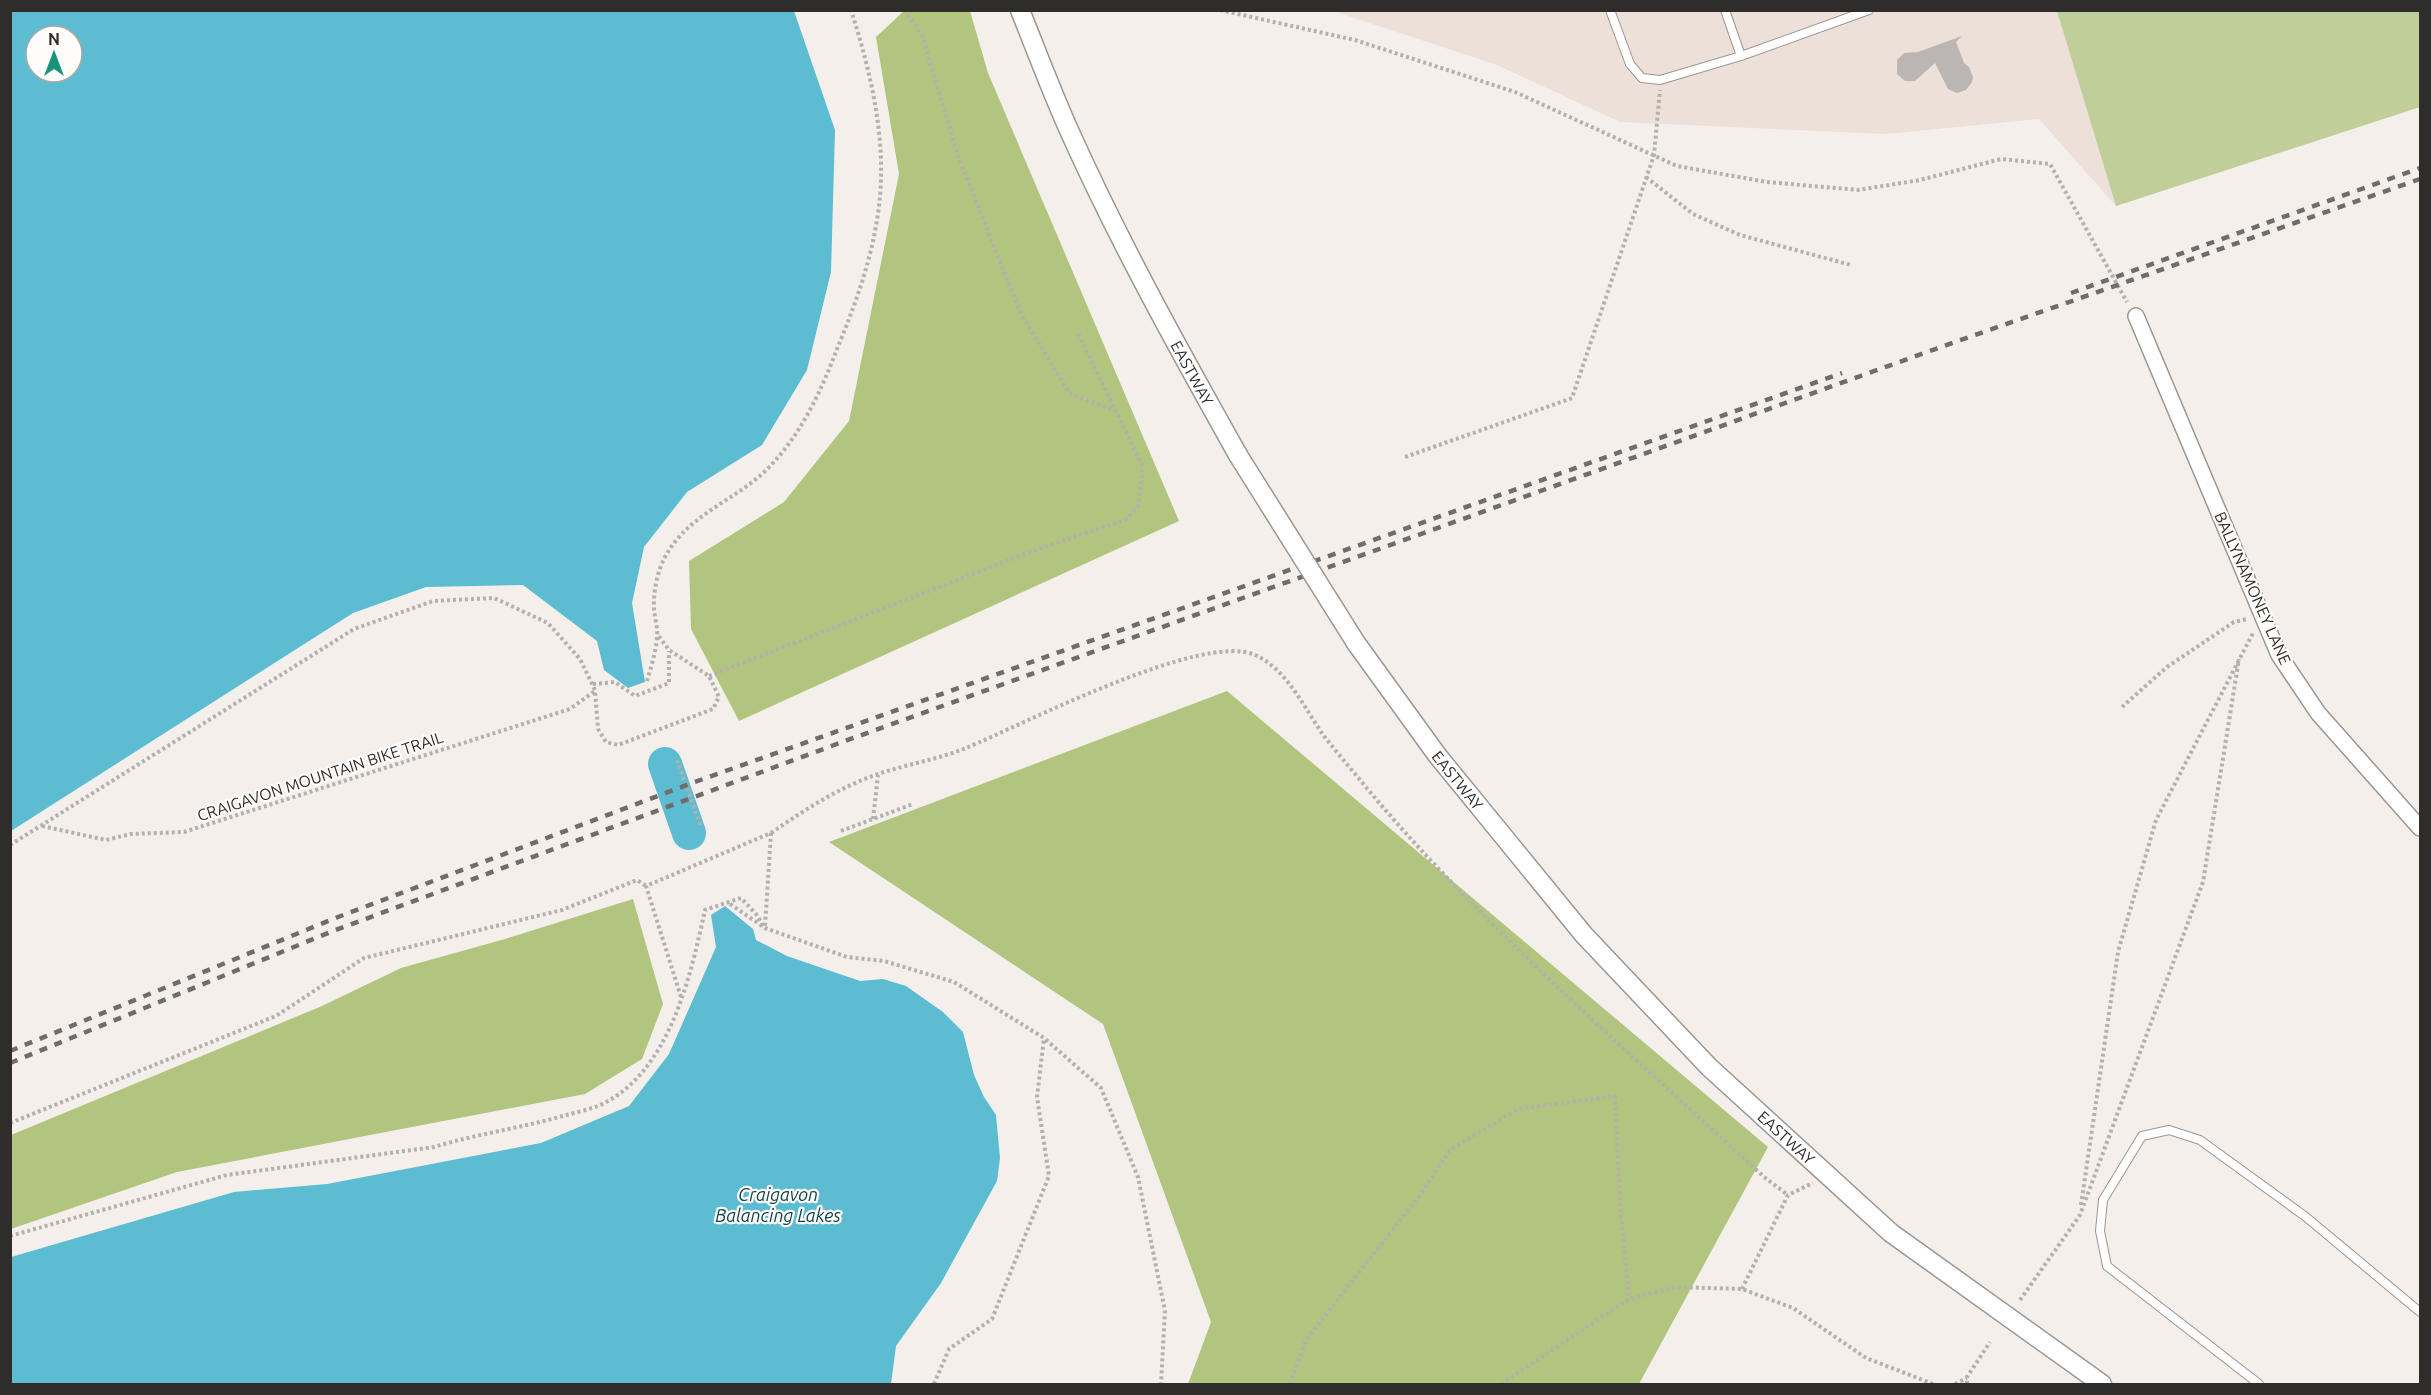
<svg xmlns="http://www.w3.org/2000/svg" width="2431" height="1395" viewBox="0 0 2431 1395" font-family="Ubuntu,sans-serif">
  <rect width="100%" height="100%" fill="#f4efeb"/>
  <path fill="#ede0d8" d="M 1333,11 L 2420,11 L 2420,107 L 2116,206 L 2039,119 L 1886,134 L 1620,122 L 1497,65 Z"/>
  <path fill="#c0cf99" d="M 2057,11 L 2420,11 L 2420,107 L 2116,206 Z"/>
  <path fill="#b1c57e" d="M 905,10 L 970,11 L 988,73 L 1179,521 L 739,721 L 691,629 L 689,561 L 784,502 L 849,421 L 899,174 L 876,37 Z
    M 1227,691 L 1768,1147 L 1639,1384 L 1188,1384 L 1211,1322 L 1103,1024 L 829,842 Z
    M 633,899 L 663,1004 L 642,1059 L 585,1094 L 177,1172 L 11,1229 L 11,1135 L 322,1006 L 401,968 L 505,939 Z"/>
  <path fill="#5bbcd2" fill-rule="evenodd" d="M 11,10 L 794,11 L 835,130 L 831,272 L 807,370 L 762,445 L 687,492 L 644,547 L 632,603 L 645,682 L 628,688 L 604,670 L 597,641 L 523,585 L 426,587 L 353,613 L 11,831 ZM 36,36 L 72,36 L 72,72 L 36,72 Z
    M 725,906 L 753,929 L 756,940 L 787,956 L 860,981 L 883,979 L 906,986 L 943,1012 L 963,1032 L 974,1075 L 984,1097 L 996,1115 L 1000,1158 L 997,1181 L 941,1283 L 896,1346 L 891,1384 L 11,1384 L 11,1257 L 234,1192 L 327,1184 L 541,1143 L 629,1106 L 669,1054 L 716,947 L 711,915 Z"/>
  <g fill="none" stroke-linecap="round" stroke-linejoin="round">
    <path stroke="#5bbcd2" stroke-width="34" d="M 665,764 L 689,833"/>
  </g>
  <path fill="#bbb5b4" d="M 1962,36 L 1956,42 L 1964,63 L 1969,67 L 1973,77 L 1972,82 L 1966,90 L 1957,93 L 1948,89 L 1935,63 L 1915,81 L 1905,81 L 1897,74 L 1897,60 L 1904,53 L 1918,52 Z"/>
  <g fill="none" stroke-linecap="round" stroke-linejoin="round">
    <g stroke="#9c9693" stroke-width="10">
      <path id="service" d="M 1610,10 L 1630,64 L 1642,78 L 1660,80 L 1741,56 L 1869,10
        M 1725,10 L 1741,56
        M 2259,1384 L 2107,1266 L 2100,1231 L 2103,1200 L 2142,1136 L 2169,1130 L 2200,1140 L 2306,1217 L 2420,1312"/>
    </g>
    <g stroke="#9c9693" stroke-width="18">
      <path id="minor" d="M 2136,316 L 2279,655 L 2318,713 L 2420,828"/>
    </g>
    <g stroke="#9c9693" stroke-width="21">
      <g id="tertiary">
        <path id="s1" d="M 1020,10 C 1036,50 1051,90 1068,128 C 1118,240 1178,348 1238,455"/>
        <path id="s2" d="M 1356,643 L 1437,755 L 1584,935 L 1709,1067 L 1891,1233 L 2102,1384"/>
      </g>
    </g>
    <path stroke="#b4b0ad" stroke-width="4" stroke-dasharray="3 3" stroke-linecap="butt" d="M 904,10 L 922,35 L 958,156 L 1020,312 L 1069,393 L 1115,411
      M 1220,10 L 1355,40 L 1515,92 L 1677,166 L 1767,182 L 1858,190 L 1920,180 L 2001,159 L 2050,164 L 2127,302
      M 1646,177 L 1693,214 L 1740,235 L 1851,265
      M 1405,457 L 1572,398 L 1654,155 L 1660,90
      M 709,676 L 1027,553 L 1125,520 L 1138,507 L 1143,467 L 1077,331
      M 647,681 C 651,667 656,652 657,637 C 658,628 655,619 654,610 C 653,593 657,572 665,557 C 690,511 740,500 773,463 C 802,432 822,389 837,349 C 856,303 873,256 879,206 C 887,140 871,73 851,10
      M 593,684 L 615,682 L 635,696 L 669,683 L 669,651
      M 2122,707 L 2167,667 L 2234,622 L 2247,619
      M 677,760 L 701,827
      M 873,819 L 878,775
      M 42,826 L 106,840 L 131,834 L 184,832 L 570,709 L 595,691
      M 841,831 L 913,804
      M 771,833 C 806,809 841,786 881,773 C 909,764 939,759 966,748 C 1022,725 1203,631 1255,655 C 1288,670 1304,708 1324,736 C 1334,749 1345,762 1356,775 C 1474,920 1626,1049 1764,1177 L 1788,1195
      M 10,845 L 354,629 L 433,601 L 494,598 L 548,623 L 580,659 L 595,690 L 598,729 L 606,742 L 618,745 L 713,709 L 719,697 L 709,676 L 669,650 L 658,635
      M 730,904 L 765,928 L 847,957 L 884,961 L 954,982 L 1044,1038 L 1101,1088 L 1138,1177 L 1165,1311 L 1161,1384
      M 681,997 L 646,886 L 771,833 L 765,926
      M 10,1123 L 276,1016 L 364,958 L 562,910 L 637,880 L 646,886
      M 2081,1205 L 2118,952 L 2156,820 L 2253,633
      M 10,1236 L 227,1175 L 434,1147 C 477,1134 520,1128 563,1116 C 574,1113 587,1110 598,1106 C 669,1075 690,978 705,910 L 741,898 L 756,914 L 765,928
      M 1742,1289 L 1788,1195 L 1813,1183
      M 2020,1300 L 2080,1215 L 2203,882 L 2239,659
      M 934,1384 L 949,1349 L 992,1319 L 1049,1176 L 1037,1097 L 1044,1038
      M 1290,1384 L 1306,1340 L 1420,1195 L 1450,1150 L 1518,1109 L 1615,1096 L 1620,1204 L 1629,1299
      M 1501,1384 L 1629,1299 L 1675,1287 L 1742,1289 L 1793,1308 L 1866,1358 L 1933,1384
      M 1955,1384 L 1967,1378
      M 1967,1384 L 1967,1377 L 1990,1342"/>
    <use href="#service" stroke="#fff" stroke-width="8"/>
    <use href="#minor" stroke="#fff" stroke-width="15"/>
    <use href="#tertiary" stroke="#fff" stroke-width="18"/>
    <path stroke="#6f6c6a" stroke-width="4.5" stroke-dasharray="8 8" stroke-linecap="butt" d="M 2071,293 L 2420,168
      M 10,1051 L 338,917 L 692,783 L 1842,373
      M 10,1063 L 333,931 L 845,741 L 1955,342 L 2420,179"/>
    <g stroke="#9c9693" stroke-width="21" stroke-linecap="butt">
      <path id="tertiary-bridge" d="M 1238,455 L 1356,643"/>
    </g>
    <use href="#tertiary-bridge" stroke="#fff" stroke-width="18"/>
  </g>
  <g text-anchor="middle" dominant-baseline="central" stroke-width="4.5" stroke-linejoin="round" paint-order="stroke">
    <g font-size="16" fill="#2f2d2c" stroke="#fffdfb">
      <text stroke="none"><textPath href="#s1" startOffset="402">EASTWAY</textPath></text>
      <text transform="translate(2253 588) rotate(66)">BALLYNAMONEY LANE</text>
      <text transform="translate(320 776) rotate(-18)">CRAIGAVON MOUNTAIN BIKE TRAIL</text>
      <text stroke="none"><textPath href="#s2" startOffset="171">EASTWAY</textPath></text>
      <text stroke="none"><textPath href="#s2" startOffset="657">EASTWAY</textPath></text>
    </g>
    <g font-size="18" font-style="italic" fill="#14414a" stroke="#fffdfb">
      <text x="778" y="1194">Craigavon<tspan x="778" dy="21">Balancing Lakes</tspan></text>
    </g>
  </g>
  <rect width="2431" height="1395" fill="none" stroke="#2f2d2c" stroke-width="24"/>
  <g transform="translate(54 54)"><circle r="28" fill="#fffdfb" stroke="#acaaa8" stroke-width="1.5"/>
  <path d="M0-4.5L10 22L0 15L-10 22Z" fill="#18947b"/>
  <text y="-9" font-size="16" font-weight="bold" text-anchor="middle" fill="#2f2d2c">N</text>
  </g>
</svg>
